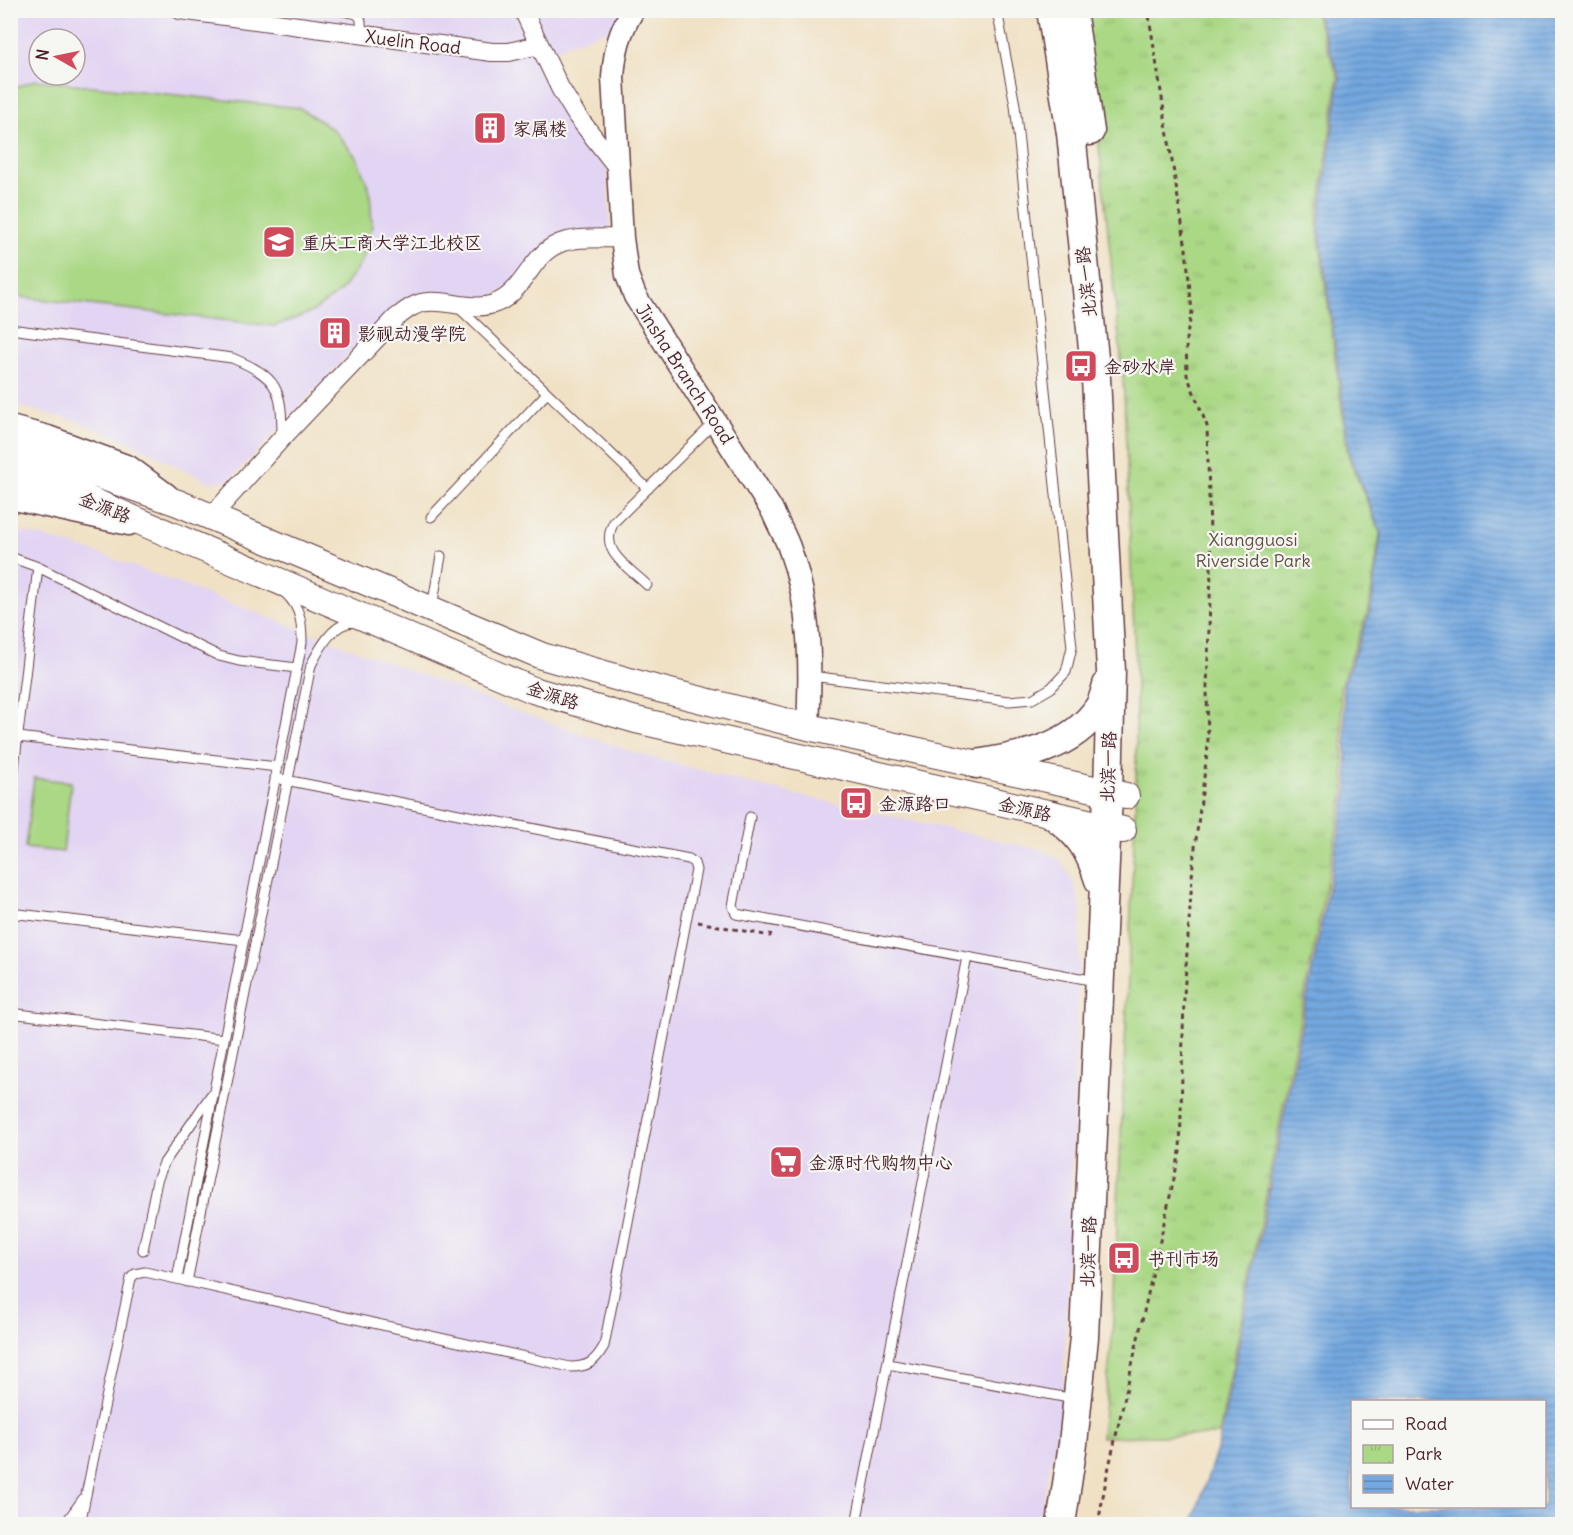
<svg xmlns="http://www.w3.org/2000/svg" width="1573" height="1535" viewBox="0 0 1573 1535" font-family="Delius,'LXGW WenKai TC',sans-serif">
  <defs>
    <pattern id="park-tufts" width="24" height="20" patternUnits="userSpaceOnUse" patternTransform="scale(1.5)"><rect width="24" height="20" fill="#aad885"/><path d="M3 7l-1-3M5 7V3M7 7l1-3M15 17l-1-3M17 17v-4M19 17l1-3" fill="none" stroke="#94b973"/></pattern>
    <pattern id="water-rules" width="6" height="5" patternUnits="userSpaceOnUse" patternTransform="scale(1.5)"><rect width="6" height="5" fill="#73a8e0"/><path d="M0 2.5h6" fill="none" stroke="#6088b6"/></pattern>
  </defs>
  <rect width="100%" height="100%" fill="#f6f6f2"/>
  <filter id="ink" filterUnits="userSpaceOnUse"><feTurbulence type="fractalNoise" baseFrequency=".0167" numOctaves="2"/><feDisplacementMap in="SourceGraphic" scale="12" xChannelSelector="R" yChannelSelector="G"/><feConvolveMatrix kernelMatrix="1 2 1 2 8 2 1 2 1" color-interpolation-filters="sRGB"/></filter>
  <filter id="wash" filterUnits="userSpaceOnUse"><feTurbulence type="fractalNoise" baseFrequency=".008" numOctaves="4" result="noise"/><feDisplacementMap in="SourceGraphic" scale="24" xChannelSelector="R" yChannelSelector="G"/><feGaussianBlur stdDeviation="1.35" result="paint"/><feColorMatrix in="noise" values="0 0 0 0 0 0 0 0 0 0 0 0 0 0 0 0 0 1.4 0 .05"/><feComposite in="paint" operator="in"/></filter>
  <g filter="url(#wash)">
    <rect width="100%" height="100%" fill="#f0e1c4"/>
    <path fill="#e2d4f3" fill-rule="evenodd" d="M 10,11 L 514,11 L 564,114 L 588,148 L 607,169 L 610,230 L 556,236 L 508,288 L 492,296 L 476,299 L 431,291 L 405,300 L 385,316 L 229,481 L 209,482 L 128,441 L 76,421 L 11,404 ZM 39,39 L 75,39 L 75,75 L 39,75 Z
      M 531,11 L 625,11 L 615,27 L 549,51 Z
      M 10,531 L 33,534 L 98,553 L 522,713 L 635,753 L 763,787 L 1041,850 L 1058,859 L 1069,873 L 1076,888 L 1081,909 L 1064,1372 L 1060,1417 L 1038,1524 L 11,1524 Z"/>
    <path fill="#aad885" stroke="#7a7c58" stroke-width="1.5" d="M 35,80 L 300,108 L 334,130 L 357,158 L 370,191 L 372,227 L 362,261 L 341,291 L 312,312 L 275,326 L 11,296 L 11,89 Z
      M 34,778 L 71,782 L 63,852 L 25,848 Z"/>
    <path fill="url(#park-tufts)" stroke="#7a7c58" stroke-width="1.5" d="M 1080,11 L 1314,11 L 1338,77 L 1317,223 L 1348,456 L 1380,533 L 1369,609 L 1340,687 L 1345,788 L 1219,1435 L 1101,1437 L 1112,1340 L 1136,796 L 1136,679 L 1123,376 L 1097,127 Z"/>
    <path fill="url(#water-rules)" stroke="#5e6486" stroke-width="1.5" fill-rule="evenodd" d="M 1316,11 L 1562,11 L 1562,1524 L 1192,1524 L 1220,1440 L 1348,787 L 1343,685 L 1371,609 L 1381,533 L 1350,456 L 1319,224 L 1340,77 ZM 1352,1402 L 1544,1402 L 1544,1506 L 1352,1506 Z"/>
  </g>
  <g filter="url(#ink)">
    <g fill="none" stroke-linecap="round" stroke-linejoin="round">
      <g stroke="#633c42" stroke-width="11">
        <path id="service" d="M 337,10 C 359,14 363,11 361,35
          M 457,306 L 648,489
          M 10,329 L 232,358 C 278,377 282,389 282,436
          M 431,517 L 547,393
          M 10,557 L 38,567 L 219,656 L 239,661 L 297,668
          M 647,585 C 627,566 598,551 614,522 L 715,422
          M 432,607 L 441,556
          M 811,676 L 1009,701 L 1032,699 L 1051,688 L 1066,672 L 1072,647 L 1015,105 L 997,10
          M 18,737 L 277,767
          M 10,801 L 38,567
          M 750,817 L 733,906 L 736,914 L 1096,981
          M 10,913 L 244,940
          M 10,1013 L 224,1039
          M 143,1250 L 157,1181 L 164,1163 L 211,1095
          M 177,1279 L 302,643 C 302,624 301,608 286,594
          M 187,1282 L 311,665 C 320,648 333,622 355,622
          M 888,1364 L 1074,1399
          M 65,1524 L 83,1499
          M 80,1524 L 131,1278 L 135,1274 L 145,1272 L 570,1367 C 588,1367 595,1362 604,1346 L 696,870 L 694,863 L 689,859 L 275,778
          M 856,1524 L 967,957"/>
      </g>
      <g stroke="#633c42" stroke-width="20">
        <path id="minor" d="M 180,10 L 492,52 L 509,52 L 539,45
          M 523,10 L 560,88 L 577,116 L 617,167
          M 210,518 L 282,438 L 396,318 C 405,311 416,302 428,302 C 450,300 475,312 496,303 C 524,292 531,255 558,244 C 576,236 602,239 622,238"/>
      </g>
      <g stroke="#633c42" stroke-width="25">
        <path id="tertiary" d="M 633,10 C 619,33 615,50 613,77 L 622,238 L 627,275 L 635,296 L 773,512 C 778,525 786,537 790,550 C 811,607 811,667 808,727
          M 10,427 L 48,437 L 129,467 L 167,495
          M 10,498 L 129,524"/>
      </g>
      <g stroke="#633c42" stroke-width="28">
        <path id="secondary" d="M 10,450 L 86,471 L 178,503 L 542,656 L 643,685 L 808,727 L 1126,796
          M 10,475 L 78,495 L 533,690 L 636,720 L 1123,830"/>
      </g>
      <g stroke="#633c42" stroke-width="31">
        <path id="primary" d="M 1051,10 L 1071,133 L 1096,378 L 1111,671 L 1108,794 L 1084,1337 L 1073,1444 L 1061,1524
          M 1072,10 L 1090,131
          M 976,764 C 1020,757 1073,748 1099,707 C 1103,701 1105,692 1107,685
          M 1053,815 C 1079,834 1089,848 1099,880"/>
      </g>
      <path stroke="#633c42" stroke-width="3" stroke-dasharray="4.5 4.5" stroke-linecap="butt" d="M 698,922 L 770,936 L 771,932
        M 1098,1524 L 1106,1480 L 1180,1152 L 1184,996 L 1193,863 L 1208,746 L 1207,689 L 1211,569 L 1207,426 L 1187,375 L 1186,339 L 1192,312 L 1186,249 L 1148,10"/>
      <use href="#service" stroke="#fff" stroke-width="9"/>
      <use href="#minor" stroke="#fff" stroke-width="18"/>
      <use href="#tertiary" stroke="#fff" stroke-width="22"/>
      <use href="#secondary" stroke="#fff" stroke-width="26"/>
      <use href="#primary" stroke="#fff" stroke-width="28"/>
    </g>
  </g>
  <defs>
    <g id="building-square" transform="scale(1.725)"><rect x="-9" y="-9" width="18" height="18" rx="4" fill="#d1495b" stroke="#f6f6f2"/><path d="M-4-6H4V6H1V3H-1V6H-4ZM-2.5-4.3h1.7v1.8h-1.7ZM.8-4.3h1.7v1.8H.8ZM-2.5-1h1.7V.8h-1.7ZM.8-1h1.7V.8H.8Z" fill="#fff"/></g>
    <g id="university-square" transform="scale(1.725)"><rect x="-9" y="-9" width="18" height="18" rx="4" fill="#d1495b" stroke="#f6f6f2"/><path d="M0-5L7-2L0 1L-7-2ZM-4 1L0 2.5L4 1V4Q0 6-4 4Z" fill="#fff"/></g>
    <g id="bus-square" transform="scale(1.725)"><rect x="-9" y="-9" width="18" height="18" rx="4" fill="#d1495b" stroke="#f6f6f2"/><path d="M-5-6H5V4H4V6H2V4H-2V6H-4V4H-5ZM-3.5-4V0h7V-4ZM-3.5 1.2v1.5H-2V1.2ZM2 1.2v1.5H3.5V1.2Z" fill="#fff"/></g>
    <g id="supermarket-square" transform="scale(1.725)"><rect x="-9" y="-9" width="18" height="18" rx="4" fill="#d1495b" stroke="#f6f6f2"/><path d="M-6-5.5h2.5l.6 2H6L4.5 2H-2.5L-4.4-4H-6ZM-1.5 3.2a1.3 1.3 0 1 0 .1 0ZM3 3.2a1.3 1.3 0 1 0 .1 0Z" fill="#fff"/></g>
  </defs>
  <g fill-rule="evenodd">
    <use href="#building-square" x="490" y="128"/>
    <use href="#university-square" x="279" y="242"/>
    <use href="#building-square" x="335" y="333"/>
    <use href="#bus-square" x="1081" y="366"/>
    <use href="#bus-square" x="856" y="803"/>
    <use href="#supermarket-square" x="786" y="1162"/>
    <use href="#bus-square" x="1124" y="1258"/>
  </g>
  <g text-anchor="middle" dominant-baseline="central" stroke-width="4.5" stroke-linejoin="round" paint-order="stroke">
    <g font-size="18" fill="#4a1f2b" stroke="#f6f6f2">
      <text transform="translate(413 42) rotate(7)">Xuelin Road</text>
      <text transform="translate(1086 282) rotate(-96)">北滨一路</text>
      <text transform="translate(685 374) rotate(57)">Jinsha Branch Road</text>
      <text transform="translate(105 507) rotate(22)">金源路</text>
      <text transform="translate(553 695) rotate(18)">金源路</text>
      <text transform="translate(1108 767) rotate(-88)">北滨一路</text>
      <text transform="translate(1025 809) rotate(13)">金源路</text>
      <text transform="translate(1088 1252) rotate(-88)">北滨一路</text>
    </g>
    <g font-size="18" fill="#4a1f2b" stroke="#f6f6f2" text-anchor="start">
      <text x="513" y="128">家属楼</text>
      <text x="302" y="242">重庆工商大学江北校区</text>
      <text x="358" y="333">影视动漫学院</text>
      <text x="1104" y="366">金砂水岸</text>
      <text x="879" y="803">金源路口</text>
      <text x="809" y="1162">金源时代购物中心</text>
      <text x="1147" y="1258">书刊市场</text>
    </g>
    <g font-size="18" fill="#624d42" stroke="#f6f6f2">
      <text x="1253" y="539">Xiangguosi<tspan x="1253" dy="21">Riverside Park</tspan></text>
    </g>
  </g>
  <rect width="1573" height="1535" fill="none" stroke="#f6f6f2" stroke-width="36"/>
  <rect x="1351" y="1400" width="195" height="108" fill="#f6f6f2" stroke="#b1a0a2" stroke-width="1.5"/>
  <rect x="1363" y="1420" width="30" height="9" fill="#ffffff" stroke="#b1a0a2" stroke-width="1.5"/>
  <text x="1405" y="1430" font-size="18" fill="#4a1f2b">Road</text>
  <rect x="1363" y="1445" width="30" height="18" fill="url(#park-tufts)" stroke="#b1a0a2" stroke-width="1.5"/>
  <text x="1405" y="1460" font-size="18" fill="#4a1f2b">Park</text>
  <rect x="1363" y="1475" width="30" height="18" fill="url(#water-rules)" stroke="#b1a0a2" stroke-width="1.5"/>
  <text x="1405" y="1490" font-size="18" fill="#4a1f2b">Water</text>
  <g transform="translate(57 57) rotate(279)"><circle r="28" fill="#f6f6f2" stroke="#b1a0a2" stroke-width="1.5"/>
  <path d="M0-4.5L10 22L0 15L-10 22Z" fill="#d1495b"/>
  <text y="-9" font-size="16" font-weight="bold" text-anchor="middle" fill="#4a1f2b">N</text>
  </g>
</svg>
